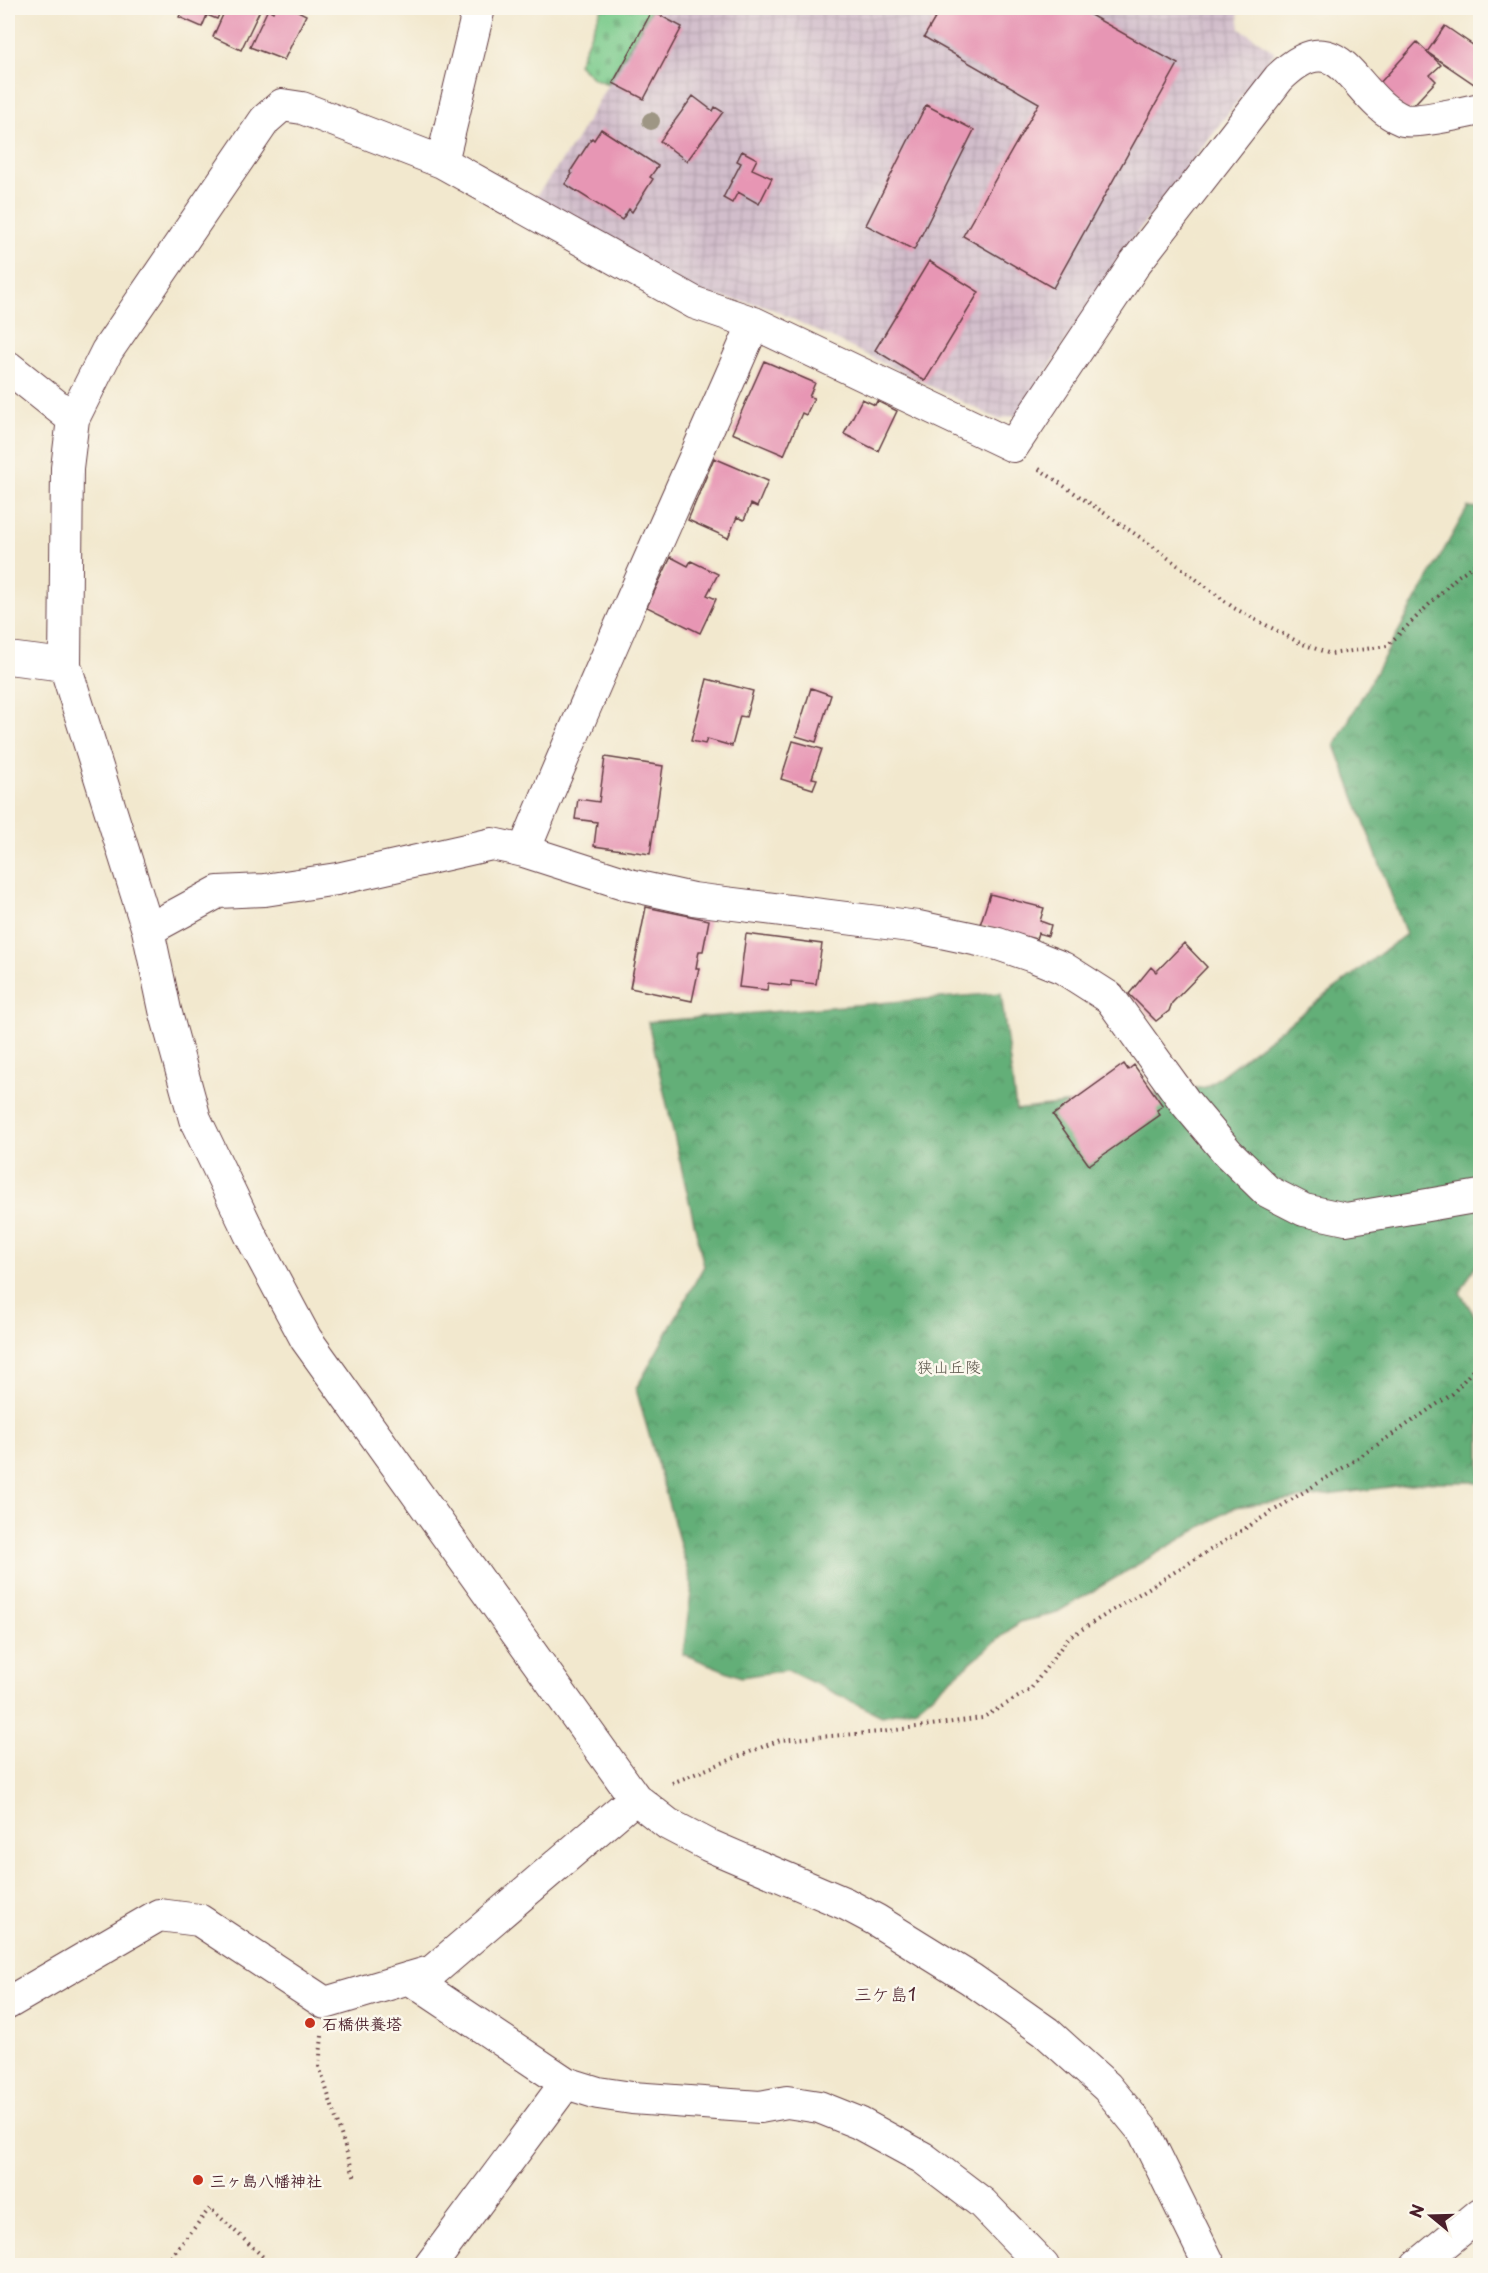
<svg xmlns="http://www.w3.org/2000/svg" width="1488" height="2273" viewBox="0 0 1488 2273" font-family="'Playpen Sans','Klee One',sans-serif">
  <defs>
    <pattern id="industrial-grid" width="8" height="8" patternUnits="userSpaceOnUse" patternTransform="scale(1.5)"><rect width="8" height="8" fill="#d1bdcb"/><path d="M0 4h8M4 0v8" fill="none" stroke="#b5a2ae"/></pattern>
    <pattern id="forest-crowns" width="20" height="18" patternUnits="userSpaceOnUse" patternTransform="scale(1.5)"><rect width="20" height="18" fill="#64af78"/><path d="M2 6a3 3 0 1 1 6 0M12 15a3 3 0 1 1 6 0" fill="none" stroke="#548e63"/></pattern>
    <pattern id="cemetery-stones" width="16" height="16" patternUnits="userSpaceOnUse" patternTransform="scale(1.5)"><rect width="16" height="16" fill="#7bcb8c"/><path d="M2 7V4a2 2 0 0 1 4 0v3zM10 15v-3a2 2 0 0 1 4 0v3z" fill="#6cae79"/></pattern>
  </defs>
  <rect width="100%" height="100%" fill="#fbf7ec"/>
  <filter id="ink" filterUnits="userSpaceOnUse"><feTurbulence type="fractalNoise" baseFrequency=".0167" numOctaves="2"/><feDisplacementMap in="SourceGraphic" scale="12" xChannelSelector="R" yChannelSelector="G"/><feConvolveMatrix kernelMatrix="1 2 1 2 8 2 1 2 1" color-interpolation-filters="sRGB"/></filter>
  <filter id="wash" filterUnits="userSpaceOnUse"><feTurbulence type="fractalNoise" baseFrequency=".008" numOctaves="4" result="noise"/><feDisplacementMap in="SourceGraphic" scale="24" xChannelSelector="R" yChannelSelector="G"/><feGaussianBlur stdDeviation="1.35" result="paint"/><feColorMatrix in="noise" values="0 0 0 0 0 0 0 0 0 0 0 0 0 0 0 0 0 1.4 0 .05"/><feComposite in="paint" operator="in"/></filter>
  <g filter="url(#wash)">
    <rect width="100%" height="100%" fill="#f2e8ce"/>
    <path fill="url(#industrial-grid)" d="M 652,8 L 1242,8 L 1238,14 L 1240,28 L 1275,52 L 1123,251 L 1019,415 L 998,419 L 766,306 L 699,293 L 532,202 L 575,142 Z"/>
    <path fill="url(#forest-crowns)" stroke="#576752" stroke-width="1.5" d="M 1468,507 L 1480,508 L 1480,1257 L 1460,1293 L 1480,1324 L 1480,1482 L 1427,1482 L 1235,1507 L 1054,1614 L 1019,1622 L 916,1708 L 882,1716 L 787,1670 L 741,1677 L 683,1654 L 692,1586 L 636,1389 L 704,1266 L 648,1022 L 1001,993 L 1016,1110 L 1206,1087 L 1406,934 L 1335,745 Z"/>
    <path fill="url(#cemetery-stones)" stroke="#62755c" stroke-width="1.5" d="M 602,8 L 652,8 L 608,84 L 593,78 L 578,64 Z"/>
    <g id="blocks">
      <path fill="#e796b4" d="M 184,8 L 222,8 L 217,19 L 207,15 L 202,27 L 179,17 Z
        M 226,8 L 261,8 L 241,50 L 213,37 Z
        M 275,8 L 292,8 L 306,15 L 284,60 L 250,47 L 268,9 L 273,12 Z
        M 941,8 L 1078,8 L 1178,64 L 1053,288 L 963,236 L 1039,103 L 924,37 Z
        M 652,11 L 682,27 L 644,99 L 613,83 Z
        M 1445,26 L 1480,50 L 1480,88 L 1427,52 Z
        M 1417,42 L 1441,65 L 1430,75 L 1436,81 L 1407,112 L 1378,85 Z
        M 693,96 L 713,111 L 715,107 L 723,112 L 687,161 L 660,141 Z
        M 926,105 L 974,130 L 914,250 L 866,225 Z
        M 601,129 L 658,166 L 650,177 L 653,179 L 632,212 L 629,209 L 622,220 L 565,184 L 572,174 L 570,172 L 592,138 L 594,140 Z
        M 742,151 L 757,159 L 752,169 L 772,178 L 759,204 L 738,192 L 732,203 L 723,198 L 741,163 L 737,161 Z
        M 929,261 L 979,292 L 925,381 L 875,350 Z
        M 764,361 L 815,383 L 809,397 L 814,398 L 806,415 L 802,413 L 784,455 L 732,433 Z
        M 862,399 L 875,405 L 877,401 L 897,411 L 878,451 L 844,434 Z
        M 714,458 L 768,481 L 757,507 L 751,504 L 744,520 L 737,517 L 728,538 L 688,520 Z
        M 671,557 L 688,566 L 691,561 L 718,574 L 707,595 L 716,599 L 700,633 L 647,607 Z
        M 707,679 L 753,691 L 746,717 L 740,716 L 732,746 L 707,739 L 705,744 L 691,741 Z
        M 811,688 L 831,695 L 816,742 L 796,736 Z
        M 793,741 L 822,749 L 812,778 L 817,779 L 813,789 L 781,779 Z
        M 605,757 L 663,766 L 650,854 L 594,846 L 597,822 L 575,819 L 578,799 L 599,802 Z
        M 990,894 L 1044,908 L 1040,921 L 1051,925 L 1048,936 L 1038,933 L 1036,939 L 980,925 Z
        M 646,907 L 709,920 L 703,951 L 699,951 L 696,968 L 699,968 L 692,1001 L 630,988 Z
        M 746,934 L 822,944 L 816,984 L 791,981 L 791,986 L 768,983 L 767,990 L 739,987 Z
        M 1184,943 L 1207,967 L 1172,1003 L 1169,1011 L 1156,1021 L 1129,994 L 1151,967 L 1156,972 Z
        M 1124,1064 L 1128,1070 L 1134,1065 L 1163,1106 L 1157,1110 L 1160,1115 L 1089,1165 L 1053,1115 Z"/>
    </g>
  </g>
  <g filter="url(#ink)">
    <use href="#blocks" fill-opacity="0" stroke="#633d43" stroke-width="1.5"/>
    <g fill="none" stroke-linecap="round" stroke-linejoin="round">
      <g stroke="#633d43" stroke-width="34">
        <path id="street" d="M 442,162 L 479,8
          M 8,367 L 73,419
          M 8,658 L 65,665
          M 524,851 C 597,673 678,499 754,323
          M 148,930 L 218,892 L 265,890 L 337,879 L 492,844 L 524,851 L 630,885 L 693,899 L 918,927 L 998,944 L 1033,956 L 1063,968 L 1110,998 L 1185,1102 L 1228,1153 L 1267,1191 L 1304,1210 L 1346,1219 L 1480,1196
          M 409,1978 L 566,2083 L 430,2266
          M 8,2003 L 159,1915 L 199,1920 L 325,2003 L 433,1971 L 635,1798
          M 566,2083 L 598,2093 L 632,2098 L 760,2107 L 787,2102 L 819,2107 L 859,2123 L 923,2158 L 982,2203 L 1043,2266
          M 1210,2266 L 1144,2132 L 1107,2087 L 1046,2032 L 971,1979 L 876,1920 L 846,1904 L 708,1845 L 668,1824 L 635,1798 L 306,1339 L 250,1234 L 195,1119 L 165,1010 L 148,930 L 65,665 L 67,468 L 73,419 L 107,351 L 265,120 L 282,105 L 302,108 L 442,162 L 695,303 L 754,323 L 1013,446 L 1136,262 L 1279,78 C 1342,16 1351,99 1403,120 C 1413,124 1467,112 1480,109
          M 1417,2266 L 1480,2214"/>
      </g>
      <path stroke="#633d43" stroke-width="4" stroke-dasharray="1.5 4.5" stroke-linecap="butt" d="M 1039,469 L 1147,542 L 1234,608 L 1300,643 L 1331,654 L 1387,646 L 1458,576 L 1480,561
        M 672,1783 L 780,1740 L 881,1732 L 982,1718 L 1030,1690 L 1068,1638 L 1349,1464 L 1452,1394 L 1480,1362
        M 322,2036 L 319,2066 L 355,2178
        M 164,2266 L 210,2208 L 273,2266"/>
      <use href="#street" stroke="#fff" stroke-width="32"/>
    </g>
    <circle fill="#9e9684" cx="651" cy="121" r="9"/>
  </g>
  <g fill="#c8321e" stroke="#fbf7ec" stroke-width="2">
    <circle cx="310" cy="2023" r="6"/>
    <circle cx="198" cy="2180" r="6"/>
  </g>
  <g text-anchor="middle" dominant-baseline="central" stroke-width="5" stroke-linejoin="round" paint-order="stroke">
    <g font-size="16" fill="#595348" stroke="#fbf7ec">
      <text x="949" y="1366">狭山丘陵</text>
    </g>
    <g font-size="16" font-weight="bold" fill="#4a1f2b" stroke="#fbf7ec" text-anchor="start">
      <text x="322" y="2023">石橋供養塔</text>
      <text x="210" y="2180">三ヶ島八幡神社</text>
    </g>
    <g font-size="18" fill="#4a1f2b" stroke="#fbf7ec">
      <text x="885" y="1993">三ケ島1</text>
    </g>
  </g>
  <rect width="1488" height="2273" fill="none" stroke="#fbf7ec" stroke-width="30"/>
  <g transform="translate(1431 2216) rotate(289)" stroke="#fbf7ec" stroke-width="4.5" paint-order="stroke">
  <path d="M0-4.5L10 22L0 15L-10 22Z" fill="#4a1f2b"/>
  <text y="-9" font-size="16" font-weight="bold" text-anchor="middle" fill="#4a1f2b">N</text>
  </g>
</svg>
